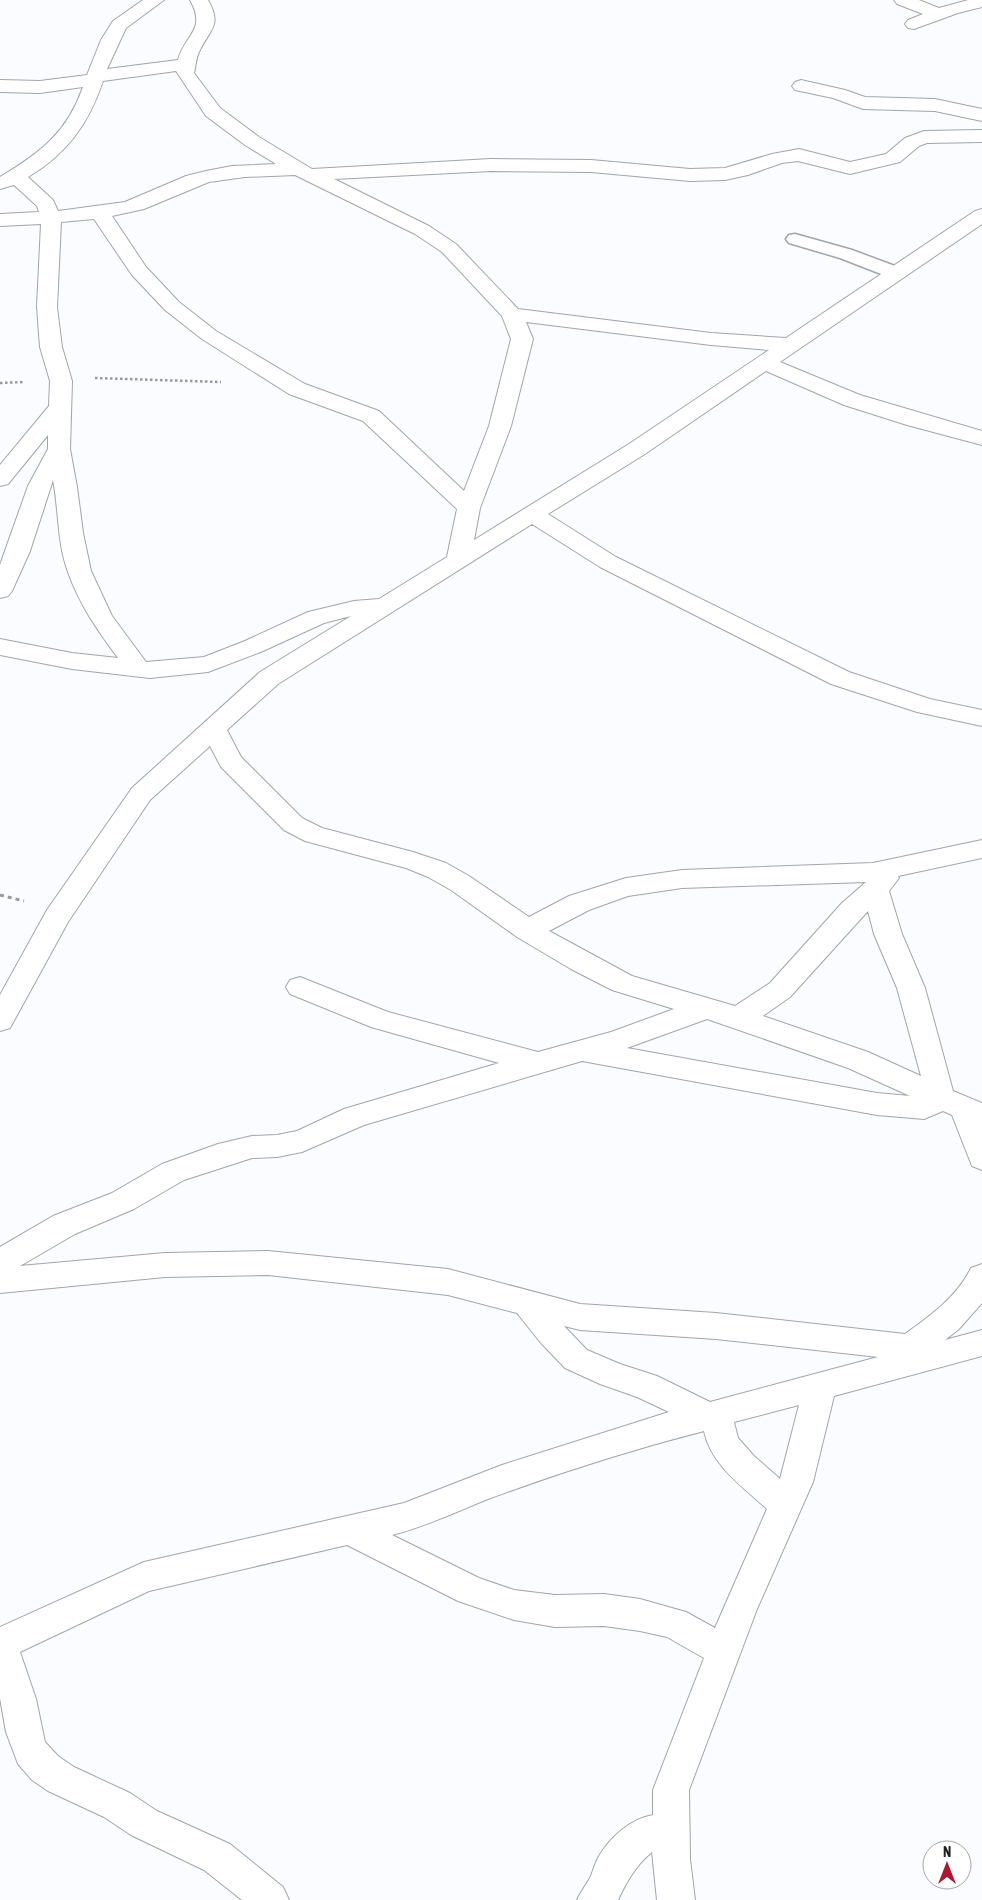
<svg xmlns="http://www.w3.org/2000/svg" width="982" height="1900" viewBox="0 0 982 1900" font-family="'Asap Condensed',sans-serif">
  <rect width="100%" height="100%" fill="#fafcff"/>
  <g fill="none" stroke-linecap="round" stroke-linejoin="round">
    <g stroke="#a0a5ad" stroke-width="3">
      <path id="lane" d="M 795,234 L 852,250 L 903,269 L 905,273 L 903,277 L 896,279 L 889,277 L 840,258 L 789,243 L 786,239 L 789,235 Z"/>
    </g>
    <g stroke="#a0a5ad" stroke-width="2">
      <path id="street" d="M 143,0 L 164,0 L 126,28 L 107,69 L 178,60 C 185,34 207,30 190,0 L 208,0 C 222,25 211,28 200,50 C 196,57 196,65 194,73 L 220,108 L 259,137 L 312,169 L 491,159 L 591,160 L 690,169 L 725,168 L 772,154 L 799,149 L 850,162 L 886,154 L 905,138 L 924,131 L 982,130 L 982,142 L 927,143 L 919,146 L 900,162 L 850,174 L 798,161 L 782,163 L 748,175 L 725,180 L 690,181 L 591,172 L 491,171 L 334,179 L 429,226 L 456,244 L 518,309 L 711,333 L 786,338 L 975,211 L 982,209 L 982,224 L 780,362 L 860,395 L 982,431 L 982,445 L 907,425 L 844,405 L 766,371 L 645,454 L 548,514 L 616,557 L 849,672 L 930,699 L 982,710 L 982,726 L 917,712 L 831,684 L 600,567 L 532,524 L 278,684 L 227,730 L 241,757 L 302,818 L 322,828 L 413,852 L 446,863 L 469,876 L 529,917 L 569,896 L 626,878 L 682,870 L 873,863 L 982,840 L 982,858 L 898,876 L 899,878 L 889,891 L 902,934 L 925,988 L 953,1091 L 982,1103 L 982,1170 L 972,1166 L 952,1115 L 943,1111 L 924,1119 L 877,1115 L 582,1061 L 364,1125 L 302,1152 L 277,1157 L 252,1158 L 184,1180 L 134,1209 L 75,1234 L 20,1266 L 165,1253 L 268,1251 L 448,1269 L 580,1304 L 716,1313 L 905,1334 C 930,1316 957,1297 971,1268 L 982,1264 L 982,1303 L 959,1329 L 945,1340 L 982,1330 L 982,1356 L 834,1396 L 813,1482 L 757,1609 L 689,1790 L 690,1859 L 695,1900 L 657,1900 L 652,1852 C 636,1865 627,1881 618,1900 L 577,1900 C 581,1891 587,1884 591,1876 C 593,1870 595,1864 598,1858 C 609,1838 630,1819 653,1815 L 653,1790 L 704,1658 L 667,1637 L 640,1631 L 604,1626 L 555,1627 L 514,1620 L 458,1601 L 347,1545 L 149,1591 L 20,1652 L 36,1699 L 45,1742 L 58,1756 L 74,1767 L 130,1793 L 157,1811 L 230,1844 L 283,1887 L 289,1900 L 242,1900 L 204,1870 L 131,1835 L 104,1817 L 48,1791 L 32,1780 L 18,1764 L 6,1732 L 0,1698 L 0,1627 L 144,1562 L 404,1503 L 502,1465 L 669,1412 L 637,1397 L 600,1384 L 565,1368 L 541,1343 L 517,1313 L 448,1295 L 268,1275 L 165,1277 L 0,1293 L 0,1247 L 53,1216 L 112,1193 L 162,1164 L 218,1144 L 252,1136 L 277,1135 L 297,1131 L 344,1109 L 499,1063 L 371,1027 L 290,994 L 286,987 L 290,980 L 300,977 L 388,1012 L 538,1052 L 611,1032 L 674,1009 L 612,990 L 571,969 L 517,937 L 451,890 L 428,877 L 406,868 L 305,841 L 284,830 L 221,767 L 210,746 L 150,800 L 68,922 L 10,1028 L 0,1031 L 0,995 L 47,910 L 132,788 L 260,672 L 351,616 L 324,623 L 263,651 L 208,672 L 150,678 L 72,669 L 0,655 L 0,639 L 72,653 L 118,658 C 98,631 79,604 68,572 C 57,543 59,510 53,480 L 30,551 L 12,591 L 8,596 L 0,598 L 0,565 L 28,486 L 48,449 L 48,435 L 8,484 L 0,486 L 0,465 L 49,406 L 50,381 L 40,347 L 37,307 L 41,224 L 0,226 L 0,214 L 39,212 L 37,206 L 14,185 L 0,189 L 0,177 C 40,153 67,133 83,87 L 40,93 L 0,92 L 0,80 L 40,81 L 87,75 L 101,40 L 113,21 ZM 176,71 L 206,116 L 245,145 L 276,164 L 232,166 L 206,171 L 186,176 L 125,202 L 58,211 L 53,200 L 28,177 C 67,154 89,123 103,81 ZM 295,175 L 415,234 L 442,252 L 502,316 L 511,339 L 489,426 L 464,491 L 379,411 L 305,384 L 216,331 L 179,302 L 146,267 L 112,216 L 144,209 L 209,182 L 245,177 ZM 94,219 L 132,275 L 165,310 L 202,339 L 289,394 L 363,421 L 457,509 L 447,557 L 379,599 L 354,601 L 308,612 L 245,641 L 204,657 L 146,662 L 112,616 L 91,571 L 83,533 L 77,487 L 70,449 L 72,381 L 62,347 L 57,307 L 61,222 ZM 526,322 L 711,345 L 769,350 L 629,444 L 474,540 L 480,508 L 511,426 L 533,339 ZM 866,882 L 842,903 L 770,983 L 735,1006 L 632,976 L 549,931 L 589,910 L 628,896 L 682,888 ZM 868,911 L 874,934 L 897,988 L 921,1076 L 868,1052 L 763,1016 L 790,997 ZM 707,1019 L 848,1068 L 910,1096 L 877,1093 L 627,1048 ZM 564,1326 L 580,1330 L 716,1339 L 878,1357 L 710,1402 L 657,1376 L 620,1364 L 587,1350 ZM 799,1405 L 780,1479 L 754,1456 L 738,1438 L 734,1422 ZM 704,1431 C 711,1465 742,1486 767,1509 L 715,1628 L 686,1612 L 640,1599 L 604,1594 L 555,1595 L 514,1590 L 479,1578 L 392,1535 C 433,1525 471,1504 510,1491 C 574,1468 638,1448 704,1431 Z
        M 894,0 L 919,0 L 939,8 L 968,0 L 982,0 L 982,7 L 958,13 L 914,29 L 908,28 L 905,24 L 908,20 L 923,14 L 897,4 Z
        M 801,80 L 845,90 L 865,97 L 935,99 L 982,109 L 982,121 L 935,111 L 863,109 L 833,98 L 795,90 L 792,86 L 795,82 Z"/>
    </g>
    <path stroke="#97999c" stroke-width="2.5" stroke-dasharray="2.5 2.5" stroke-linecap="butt" d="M 95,378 L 221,382
      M 0,383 L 24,382"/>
    <path stroke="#97999c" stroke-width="3" stroke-dasharray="4 4" stroke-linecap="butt" d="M 0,895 L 24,901"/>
    <use href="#lane" fill="#fff" fill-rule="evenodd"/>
    <use href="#street" fill="#fff" fill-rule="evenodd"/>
  </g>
  <g transform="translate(947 1865)"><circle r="24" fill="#ffffff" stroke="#a5a6a7"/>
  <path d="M0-4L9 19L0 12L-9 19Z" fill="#ad1733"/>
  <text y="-8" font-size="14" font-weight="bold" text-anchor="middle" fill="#1f2123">N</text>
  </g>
</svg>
